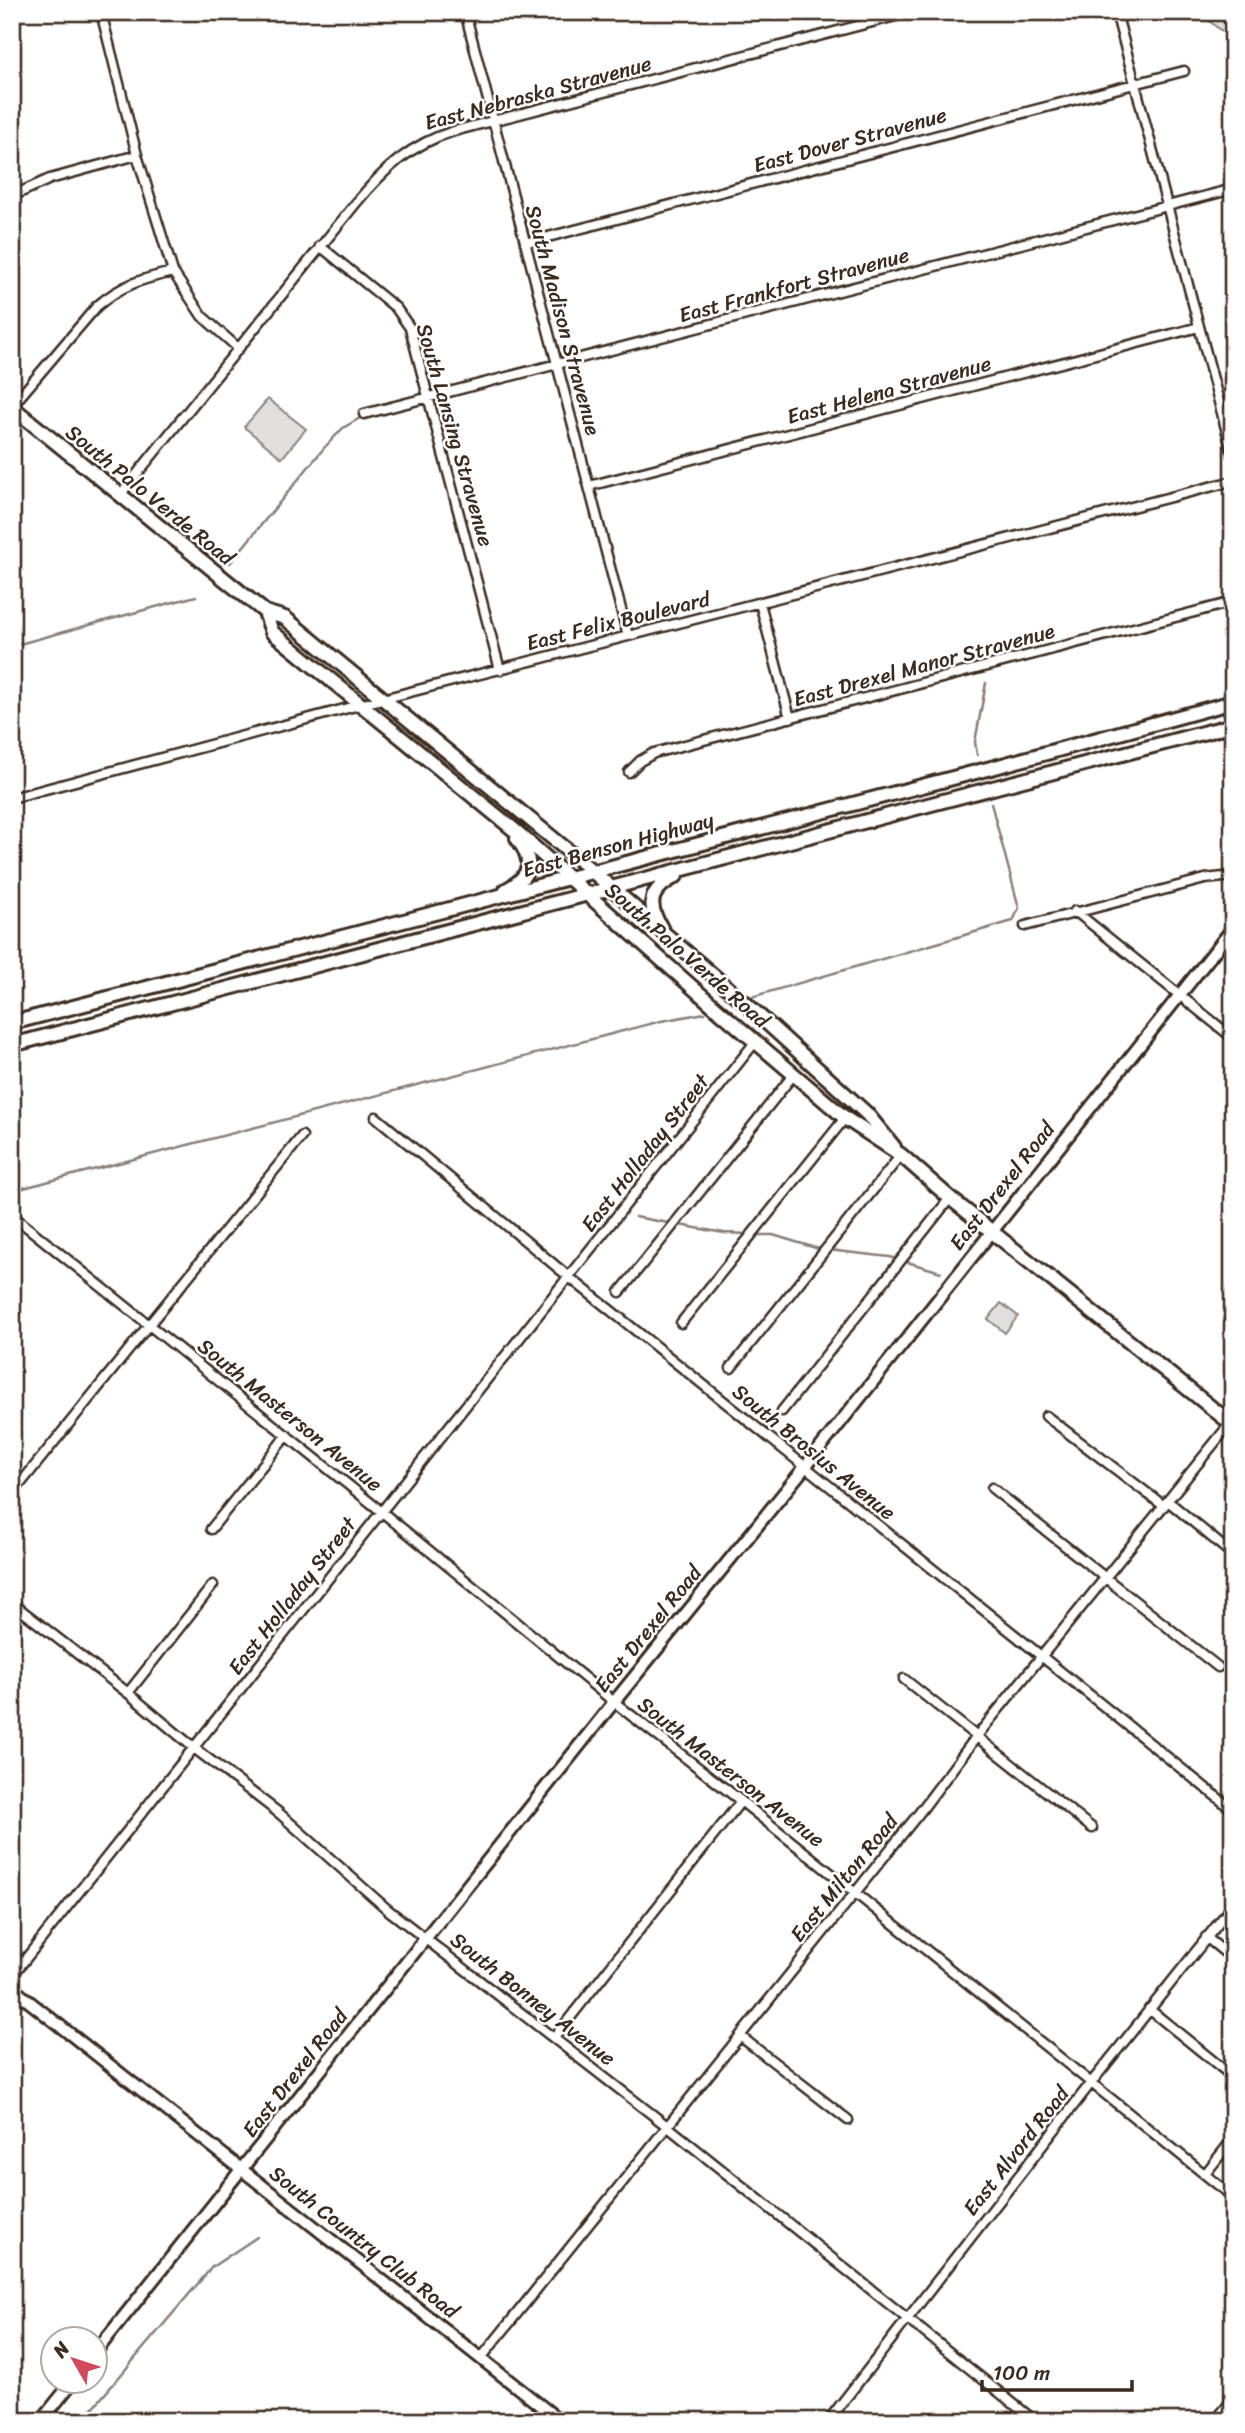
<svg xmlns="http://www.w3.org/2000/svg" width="1245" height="2433" viewBox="0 0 1245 2433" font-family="Sriracha,sans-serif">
  <rect width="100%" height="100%" fill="#fff"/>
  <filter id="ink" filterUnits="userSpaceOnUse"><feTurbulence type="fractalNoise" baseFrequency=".0143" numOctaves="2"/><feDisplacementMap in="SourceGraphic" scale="14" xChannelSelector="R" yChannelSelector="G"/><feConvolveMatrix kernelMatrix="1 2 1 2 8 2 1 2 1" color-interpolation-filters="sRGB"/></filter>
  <g filter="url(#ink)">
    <path fill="#e2e0de" stroke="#8e857e" stroke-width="2" d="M 1199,12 L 1233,12 L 1233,41 Z
      M 268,399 L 306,429 L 282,458 L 244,427 Z
      M 1001,1303 L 1018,1316 L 1005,1333 L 988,1319 Z"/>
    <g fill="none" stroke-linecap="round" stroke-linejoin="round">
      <path stroke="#887e77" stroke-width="2.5" d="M 12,20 L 35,12
        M 230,563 L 324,448 L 343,428 L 360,418
        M 12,646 L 196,596
        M 977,755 L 975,742 L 986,683
        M 748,998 L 1013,921 L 1019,908 L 991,803
        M 12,1191 L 661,1021 L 705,1013
        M 635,1217 L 724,1233 L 749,1234
        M 756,1235 L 773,1235 L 819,1249 L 890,1257 L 941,1272
        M 82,2421 L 212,2267 L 257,2237"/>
      <g stroke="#3b2a1e" stroke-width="13">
        <path id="minor" d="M 101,12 L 137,155 L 173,272 L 202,316 L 238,348
          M 465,12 L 628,636
          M 1116,12 L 1233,455
          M 12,196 L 50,179 L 137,155
          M 525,243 L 1184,71
          M 320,246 L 396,308 L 410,328 L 500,670
          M 12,406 L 97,306 C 122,285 141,279 173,272
          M 364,414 L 1233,189
          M 589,486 L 1199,327
          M 120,495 L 356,203 C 384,169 411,144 454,131 L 911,12
          M 760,603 L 790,718
          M 629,772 L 640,761 L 654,753 L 1233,602
          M 12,798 L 363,704 L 1233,481
          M 1075,911 L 1233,1038
          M 1025,926 L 1205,879 L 1233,876
          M 376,1117 L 569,1277 L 1233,1810
          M 12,1215 L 382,1512 L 614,1702 L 741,1801 L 1233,2197
          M 620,1292 L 794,1074
          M 681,1323 L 845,1118
          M 731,1368 L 901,1155
          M 782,1411 L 950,1198
          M 1046,1416 L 1164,1506
          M 992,1488 L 1218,1667
          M 12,1494 L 302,1136
          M 1168,1501 L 1233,1555
          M 211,1529 L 287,1435
          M 12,1603 L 128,1693 L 194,1748 L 279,1813 L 387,1909 L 667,2126 L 1035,2421
          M 904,1679 L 1092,1828
          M 128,1693 L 213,1585
          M 1206,1937 L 1233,1959
          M 12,1976 L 756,1041
          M 1149,2009 L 1233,2077
          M 740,2036 L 848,2120
          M 554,2038 L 741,1801
          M 1205,2174 L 1233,2139
          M 482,2357 L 920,1812 L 977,1736 L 1233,1420
          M 828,2421 L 1091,2083 L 1233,1905
          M 1215,2421 L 1233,2399"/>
      </g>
      <g stroke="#3b2a1e" stroke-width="16">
        <path id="tertiary" d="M 12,1988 L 560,2421
          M 94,2354 L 614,1702 L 805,1467 L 1233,928
          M 41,2421 L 74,2380"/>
      </g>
      <g stroke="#3b2a1e" stroke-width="18">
        <path id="secondary" d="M 12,407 L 265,612 L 285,618 L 578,859 L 743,1001 L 867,1114 L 894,1147
          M 265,612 L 272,632 L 518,833 L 716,1008 L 845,1118 L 901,1155 L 950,1198 L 1233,1425
          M 506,890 C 533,875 534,861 517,838
          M 661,928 C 646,902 650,890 676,876
          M 12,1023 L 995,767 L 1233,702
          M 12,1045 L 1233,725"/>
      </g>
      <use href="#minor" stroke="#fff" stroke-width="8"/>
      <use href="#tertiary" stroke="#fff" stroke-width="10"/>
      <use href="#secondary" stroke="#fff" stroke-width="12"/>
    </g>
  </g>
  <g text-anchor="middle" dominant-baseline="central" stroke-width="5" stroke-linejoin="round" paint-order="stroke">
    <g font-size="21" fill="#3b2a1e" stroke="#fff">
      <text transform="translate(538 93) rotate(-15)">East Nebraska Stravenue</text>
      <text transform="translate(850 140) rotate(-15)">East Dover Stravenue</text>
      <text transform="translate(794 285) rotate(-15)">East Frankfort Stravenue</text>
      <text transform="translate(563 320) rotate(75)">South Madison Stravenue</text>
      <text transform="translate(889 390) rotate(-15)">East Helena Stravenue</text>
      <text transform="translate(455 435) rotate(74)">South Lansing Stravenue</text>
      <text transform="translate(150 495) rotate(39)">South Palo Verde Road</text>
      <text transform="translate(618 621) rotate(-14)">East Felix Boulevard</text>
      <text transform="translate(924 665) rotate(-15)">East Drexel Manor Stravenue</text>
      <text transform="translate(618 845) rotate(-15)">East Benson Highway</text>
      <text transform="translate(687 955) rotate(41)">South Palo Verde Road</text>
      <text transform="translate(645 1153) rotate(-52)">East Holladay Street</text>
      <text transform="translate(1002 1186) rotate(-52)">East Drexel Road</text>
      <text transform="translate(290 1415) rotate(39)">South Masterson Avenue</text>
      <text transform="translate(814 1452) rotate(39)">South Brosius Avenue</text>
      <text transform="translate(292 1596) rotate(-52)">East Holladay Street</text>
      <text transform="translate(648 1629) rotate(-51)">East Drexel Road</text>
      <text transform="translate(731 1772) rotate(38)">South Masterson Avenue</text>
      <text transform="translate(844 1878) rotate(-51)">East Milton Road</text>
      <text transform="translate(533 1999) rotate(38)">South Bonney Avenue</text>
      <text transform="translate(295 2073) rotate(-52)">East Drexel Road</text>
      <text transform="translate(1016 2151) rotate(-52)">East Alvord Road</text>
      <text transform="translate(364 2242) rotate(38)">South Country Club Road</text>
    </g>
  </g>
  <rect width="1245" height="2433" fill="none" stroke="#fff" stroke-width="42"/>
  <rect x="21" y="21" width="1203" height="2391" fill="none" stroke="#3b2a1e" stroke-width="2.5" filter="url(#ink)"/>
  <g transform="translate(74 2360) rotate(309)"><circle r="33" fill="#ffffff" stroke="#b1aaa5" stroke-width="2"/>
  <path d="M0-5L12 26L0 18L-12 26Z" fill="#d1495b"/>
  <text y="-10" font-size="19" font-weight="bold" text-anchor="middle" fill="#3b2a1e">N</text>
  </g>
  <path d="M982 2380v10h150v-10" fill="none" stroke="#3b2a1e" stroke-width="3.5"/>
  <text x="993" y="2380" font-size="21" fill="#3b2a1e" stroke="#ffffff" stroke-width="5" paint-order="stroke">100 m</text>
</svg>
